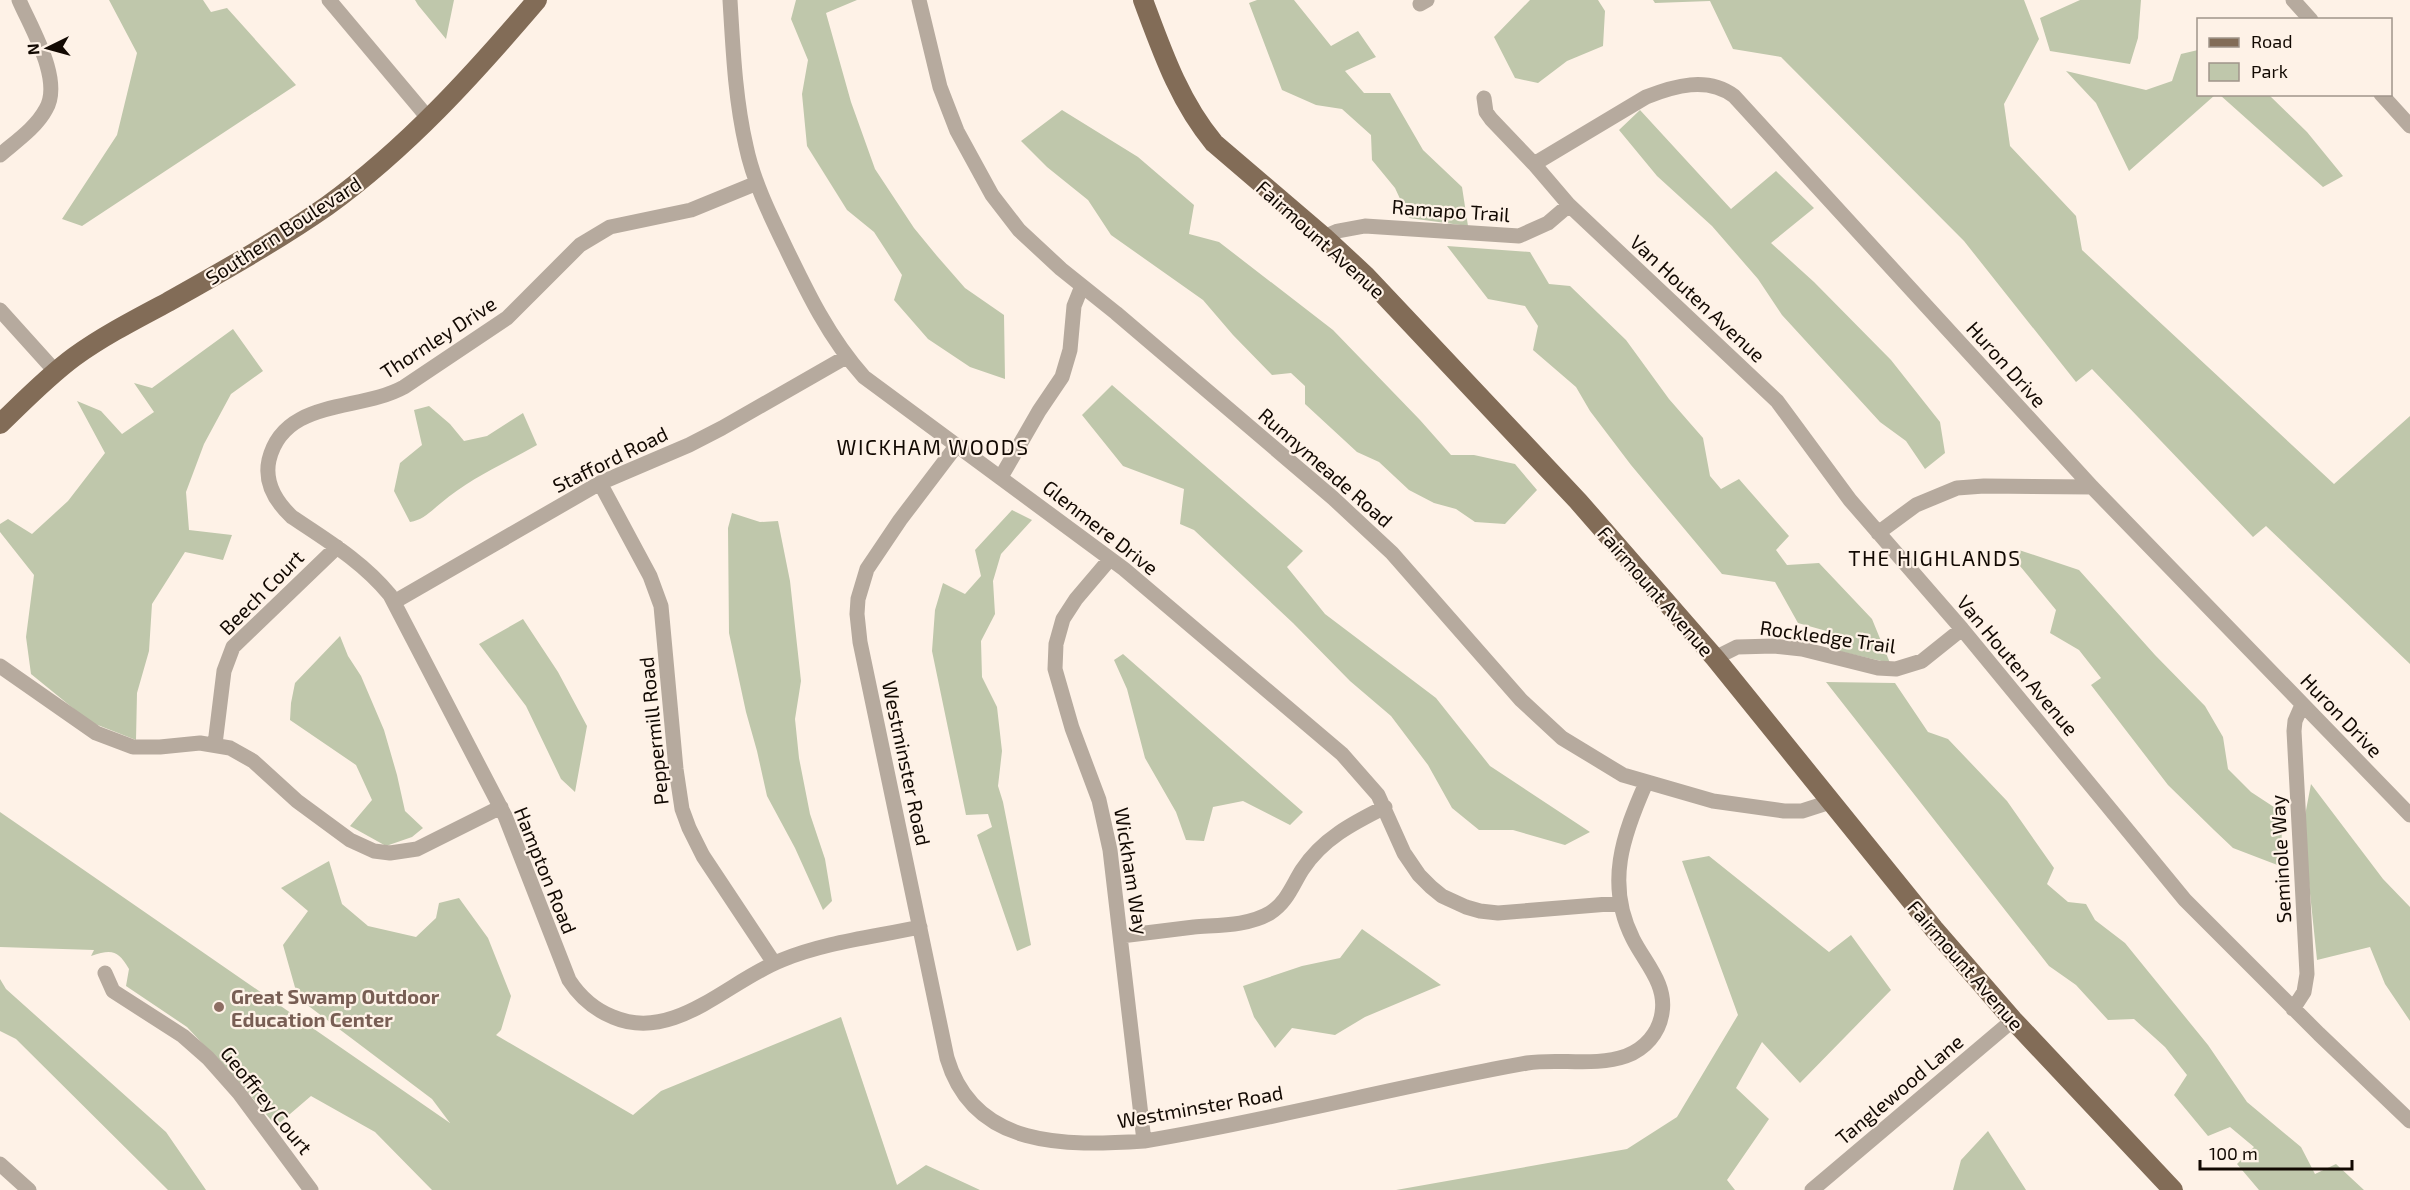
<svg xmlns="http://www.w3.org/2000/svg" width="2410" height="1190" viewBox="0 0 2410 1190" font-family="'Exo 2',sans-serif">
  <rect width="100%" height="100%" fill="#fef2e7"/>
  <path fill="#bfc7ab" d="M 109,0 L 203,0 L 211,12 L 227,8 L 296,85 L 82,226 L 62,219 L 117,135 L 137,53 Z
    M 415,0 L 454,0 L 446,39 L 418,5 Z
    M 796,0 L 857,0 L 826,13 L 851,102 L 875,169 L 914,228 L 937,256 L 965,288 L 1004,315 L 1005,379 L 970,367 L 928,339 L 894,300 L 902,275 L 874,232 L 847,210 L 807,146 L 802,94 L 808,60 L 791,19 Z
    M 1257,0 L 1294,0 L 1331,46 L 1358,31 L 1376,57 L 1345,71 L 1364,93 L 1390,93 L 1423,150 L 1462,187 L 1468,226 L 1409,218 L 1395,188 L 1372,160 L 1371,135 L 1342,109 L 1316,105 L 1282,90 L 1249,3 Z
    M 1530,0 L 1598,0 L 1605,11 L 1603,46 L 1567,61 L 1538,83 L 1515,78 L 1494,37 Z
    M 1653,0 L 2024,0 L 2039,39 L 2004,104 L 2010,146 L 2076,216 L 2082,250 L 2334,484 L 2410,416 L 2410,664 L 2266,526 L 2253,537 L 2092,369 L 2076,382 L 1964,241 L 1781,57 L 1733,49 L 1710,1 L 1655,3 Z
    M 2080,0 L 2141,0 L 2138,38 L 2130,64 L 2050,51 L 2040,18 Z
    M 2198,50 L 2198,94 L 2215,95 L 2129,171 L 2096,103 L 2066,71 L 2146,90 L 2172,81 L 2181,54 Z
    M 2220,95 L 2269,95 L 2307,132 L 2343,176 L 2323,187 Z
    M 1062,110 L 1138,157 L 1194,205 L 1189,234 L 1219,242 L 1333,330 L 1420,420 L 1451,455 L 1474,455 L 1515,464 L 1537,490 L 1505,524 L 1475,522 L 1456,509 L 1434,503 L 1409,490 L 1379,462 L 1357,452 L 1305,404 L 1305,386 L 1291,373 L 1272,375 L 1233,335 L 1203,300 L 1111,235 L 1088,200 L 1047,167 L 1021,141 Z
    M 1640,110 L 1731,209 L 1776,171 L 1814,208 L 1771,243 L 1814,282 L 1891,360 L 1940,422 L 1945,453 L 1925,469 L 1906,441 L 1880,422 L 1782,315 L 1758,279 L 1712,226 L 1657,176 L 1619,130 Z
    M 1447,246 L 1530,252 L 1549,284 L 1570,286 L 1626,340 L 1669,399 L 1703,438 L 1710,476 L 1721,489 L 1739,479 L 1789,536 L 1776,550 L 1787,565 L 1819,563 L 1872,619 L 1890,663 L 1838,651 L 1830,632 L 1798,623 L 1775,582 L 1722,574 L 1631,465 L 1590,411 L 1576,387 L 1533,350 L 1538,326 L 1525,306 L 1488,299 Z
    M 233,329 L 263,371 L 231,394 L 204,444 L 186,492 L 189,530 L 232,535 L 223,560 L 185,552 L 152,604 L 149,651 L 137,693 L 136,740 L 90,722 L 31,674 L 26,637 L 34,575 L 0,532 L 0,524 L 8,519 L 32,534 L 68,501 L 105,453 L 77,401 L 101,411 L 122,434 L 154,412 L 134,383 L 152,388 Z
    M 1112,385 L 1303,551 L 1287,567 L 1325,614 L 1436,698 L 1490,766 L 1590,832 L 1565,845 L 1513,830 L 1479,830 L 1452,808 L 1428,765 L 1391,716 L 1350,681 L 1293,623 L 1194,530 L 1180,524 L 1184,489 L 1123,466 L 1082,415 Z
    M 429,406 L 450,424 L 464,441 L 487,436 L 523,413 L 537,445 C 504,464 470,478 441,503 C 430,512 423,520 410,522 L 394,491 L 400,463 L 422,445 L 414,410 Z
    M 1012,510 L 1032,520 L 1001,554 L 993,581 L 995,614 L 981,641 L 982,677 L 997,707 L 1002,751 L 998,786 L 1003,802 L 1031,945 L 1017,951 L 977,835 L 992,827 L 988,814 L 966,815 L 932,651 L 935,610 L 943,583 L 965,594 L 981,576 L 975,550 Z
    M 732,513 L 760,522 L 778,521 L 790,581 L 801,681 L 795,719 L 799,758 L 810,814 L 825,859 L 832,901 L 823,910 L 795,848 L 767,796 L 757,751 L 746,712 L 729,633 L 728,528 Z
    M 2019,550 L 2079,570 L 2155,655 L 2205,706 L 2223,737 L 2228,769 L 2251,792 L 2283,813 L 2280,866 L 2233,848 L 2214,830 L 2168,785 L 2091,685 L 2101,678 L 2079,650 L 2050,633 L 2056,610 L 2020,566 Z
    M 523,619 L 558,672 L 587,726 L 575,792 L 561,779 L 526,706 L 479,644 Z
    M 340,636 L 348,656 L 361,676 L 384,730 L 397,775 L 405,811 L 423,828 L 412,837 L 386,846 L 350,826 L 372,800 L 356,765 L 290,720 L 291,703 L 295,683 Z
    M 1123,654 L 1303,812 L 1290,825 L 1243,801 L 1213,807 L 1204,841 L 1186,840 L 1176,812 L 1145,758 L 1127,689 L 1114,660 Z
    M 1826,682 L 1895,683 L 1928,732 L 1948,739 L 2007,801 L 2054,868 L 2047,884 L 2068,902 L 2086,904 L 2095,920 L 2125,943 L 2208,1045 L 2247,1102 L 2301,1147 L 2315,1174 L 2336,1164 L 2364,1190 L 2259,1190 L 2237,1164 L 2254,1147 L 2230,1127 L 2208,1136 L 2174,1095 L 2187,1075 L 2165,1047 L 2134,1019 L 2108,1020 L 2076,985 L 2049,966 Z
    M 2311,784 L 2383,879 L 2410,907 L 2410,1021 L 2385,984 L 2370,947 L 2317,960 L 2303,826 Z
    M 0,812 L 450,1123 L 432,1099 L 298,998 L 283,945 L 308,911 L 281,888 L 329,861 L 342,904 L 368,926 L 416,937 L 436,918 L 439,903 L 459,898 L 488,938 L 511,996 L 501,1030 L 496,1035 L 633,1115 L 661,1091 L 841,1017 L 897,1185 L 926,1165 L 980,1190 L 432,1190 L 375,1132 L 311,1096 L 276,1126 L 244,1088 L 187,1027 L 126,986 L 129,969 C 118,950 112,949 91,956 L 94,950 L 0,947 Z
    M 1709,856 L 1829,952 L 1851,935 L 1891,990 L 1800,1083 L 1762,1042 L 1736,1088 L 1769,1119 L 1727,1180 L 1735,1190 L 1396,1190 L 1627,1149 L 1677,1117 L 1738,1015 L 1682,861 Z
    M 1362,929 L 1441,985 L 1365,1017 L 1335,1035 L 1292,1028 L 1275,1048 L 1254,1017 L 1243,986 L 1302,966 L 1340,958 Z
    M 0,979 L 6,989 L 166,1132 L 206,1190 L 168,1190 L 16,1039 L 0,1031 Z
    M 1988,1131 L 2026,1190 L 1953,1190 L 1961,1160 Z"/>
  <g fill="none" stroke-linecap="round" stroke-linejoin="round">
    <path stroke="#b6aa9e" stroke-width="15" d="M 329,0 L 429,119
      M 730,0 C 733,49 735,98 746,146 C 753,180 769,213 784,244 C 807,292 829,338 864,377 L 1124,569 L 1342,754 L 1378,795 L 1404,853 L 1419,875 L 1431,887 L 1442,896 L 1466,907 L 1480,911 L 1498,913 L 1621,903
      M 919,0 L 940,87 L 957,131 L 992,195 L 1019,230 L 1061,269 L 1116,313 L 1333,498 L 1392,553 L 1521,700 L 1562,738 L 1623,775 L 1713,801 L 1784,811 L 1802,811 L 1830,802
      M 2293,0 L 2311,20
      M 1420,4 L 1427,0
      M 2381,94 L 2410,126
      M 1484,98 L 1486,112 L 1491,119 L 1534,164 L 1569,205 L 1777,401 L 1850,500 L 1962,629 L 2185,900 L 2319,1034 L 2410,1121
      M 0,155 C 15,142 36,128 46,109 C 63,80 31,28 19,0
      M 1534,164 L 1646,97 C 1674,86 1707,76 1734,96 L 2092,487 L 2410,815
      M 757,183 L 691,210 L 610,227 L 580,245 L 507,318 L 404,387 C 359,412 284,398 269,460 C 264,483 276,502 292,517 C 328,541 363,562 390,595 L 505,816 L 569,980 C 580,997 593,1009 613,1017 C 674,1043 728,981 782,960 C 826,942 874,937 920,927
      M 1324,237 L 1338,231 L 1365,226 L 1519,236 L 1548,223 L 1569,205
      M 0,310 L 55,371
      M 957,445 L 900,520 L 867,569 L 858,599 L 857,614 L 860,642 L 947,1058 C 974,1149 1066,1146 1144,1141 C 1272,1120 1398,1086 1527,1063 C 1558,1058 1595,1067 1626,1056 C 1645,1049 1659,1033 1662,1013 C 1667,984 1645,963 1633,939 C 1605,884 1623,835 1646,783
      M 1001,477 L 1039,411 L 1062,377 L 1070,350 L 1074,306 L 1082,286
      M 600,483 L 650,576 L 661,606 L 676,769 L 682,809 L 689,828 L 703,856 L 774,963
      M 1878,533 L 1916,505 L 1957,488 L 1984,486 L 2092,487
      M 1110,559 L 1076,599 L 1063,619 L 1056,644 L 1055,669 L 1072,728 L 1099,800 L 1110,850 L 1144,1141
      M 394,602 L 600,483 L 689,445 L 722,428 L 846,357
      M 1715,658 L 1737,647 L 1774,646 L 1802,649 L 1878,668 L 1896,669 L 1922,661 L 1962,629
      M 0,666 L 96,733 L 133,747 L 160,747 L 200,743 L 230,748 L 253,761 L 297,801 L 350,840 L 374,851 L 390,853 L 417,849 L 501,807
      M 215,744 L 224,671 L 233,647 L 337,547
      M 1121,936 C 1145,933 1170,930 1194,927 C 1218,925 1248,926 1270,913 C 1287,902 1292,886 1302,870 C 1322,839 1353,823 1385,807
      M 105,973 L 113,991 L 183,1036 L 208,1058 L 239,1093 L 311,1190
      M 2293,1009 L 2304,992 L 2307,974 L 2294,731 L 2295,721 L 2302,705
      M 0,1164 L 29,1190
      M 1812,1190 L 2013,1020"/>
    <path stroke="#826c57" stroke-width="20" d="M 1143,0 C 1162,51 1179,101 1214,143 L 1324,237 L 1366,276 L 1578,501 L 1715,658 L 1934,929 L 2013,1020 L 2173,1190
      M 0,424 C 24,401 47,377 74,357 C 103,336 136,319 168,302 C 221,272 277,241 327,206 C 407,148 473,75 537,0"/>
  </g>
  <circle fill="#8d6e63" stroke="#fef2e7" stroke-width="2" cx="219" cy="1007" r="6"/>
  <g text-anchor="middle" dominant-baseline="central" stroke-width="4.5" stroke-linejoin="round" paint-order="stroke">
    <g font-size="20" fill="#120902" stroke="#fef2e7">
      <text transform="translate(1451 210) rotate(4)">Ramapo Trail</text>
      <text transform="translate(283 230) rotate(-33)">Southern Boulevard</text>
      <text transform="translate(1321 239) rotate(42)">Fairmount Avenue</text>
      <text transform="translate(1698 298) rotate(43)">Van Houten Avenue</text>
      <text transform="translate(438 337) rotate(-33)">Thornley Drive</text>
      <text transform="translate(2007 364) rotate(48)">Huron Drive</text>
      <text transform="translate(610 459) rotate(-26)">Stafford Road</text>
      <text transform="translate(1326 467) rotate(41)">Runnymeade Road</text>
      <text transform="translate(1101 527) rotate(38)">Glenmere Drive</text>
      <text transform="translate(1656 591) rotate(49)">Fairmount Avenue</text>
      <text transform="translate(261 592) rotate(-45)">Beech Court</text>
      <text transform="translate(1828 636) rotate(8)">Rockledge Trail</text>
      <text transform="translate(2018 665) rotate(50)">Van Houten Avenue</text>
      <text transform="translate(2342 715) rotate(46)">Huron Drive</text>
      <text transform="translate(653 731) rotate(-96)">Peppermill Road</text>
      <text transform="translate(907 763) rotate(78)">Westminster Road</text>
      <text transform="translate(2280 859) rotate(-93)">Seminole Way</text>
      <text transform="translate(546 870) rotate(68)">Hampton Road</text>
      <text transform="translate(1132 871) rotate(81)">Wickham Way</text>
      <text transform="translate(1966 965) rotate(49)">Fairmount Avenue</text>
      <text transform="translate(1899 1089) rotate(-40)">Tanglewood Lane</text>
      <text transform="translate(267 1100) rotate(51)">Geoffrey Court</text>
      <text transform="translate(1200 1106) rotate(-10)">Westminster Road</text>
    </g>
    <g font-size="20" font-weight="bold" fill="#785e54" stroke="#fef2e7" text-anchor="start">
      <text x="231" y="996">Great Swamp Outdoor<tspan x="231" dy="23">Education Center</tspan></text>
    </g>
    <g font-size="21" letter-spacing="1.5" fill="#120902" stroke="#fef2e7">
      <text x="933" y="446">WICKHAM WOODS</text>
      <text x="1935" y="557">THE HIGHLANDS</text>
    </g>
  </g>
  <rect x="2197" y="18" width="195" height="78" fill="#fef2e7" stroke="#a0958b" stroke-width="1.5"/>
  <rect x="2209" y="38" width="30" height="9" fill="#826c57" stroke="#a0958b" stroke-width="1.5"/>
  <text x="2251" y="48" font-size="18" fill="#120902">Road</text>
  <rect x="2209" y="63" width="30" height="18" fill="#bfc7ab" stroke="#a0958b" stroke-width="1.5"/>
  <text x="2251" y="78" font-size="18" fill="#120902">Park</text>
  <g transform="translate(48 48) rotate(265)" stroke="#fef2e7" stroke-width="4.5" paint-order="stroke">
  <path d="M0-4.5L10 22L0 15L-10 22Z" fill="#120902"/>
  <text y="-9" font-size="16" font-weight="bold" text-anchor="middle" fill="#120902">N</text>
  </g>
  <path d="M2200 1160v9h152v-9" fill="none" stroke="#120902" stroke-width="3"/>
  <text x="2209" y="1160" font-size="18" fill="#120902" stroke="#fef2e7" stroke-width="4.5" paint-order="stroke">100 m</text>
</svg>
